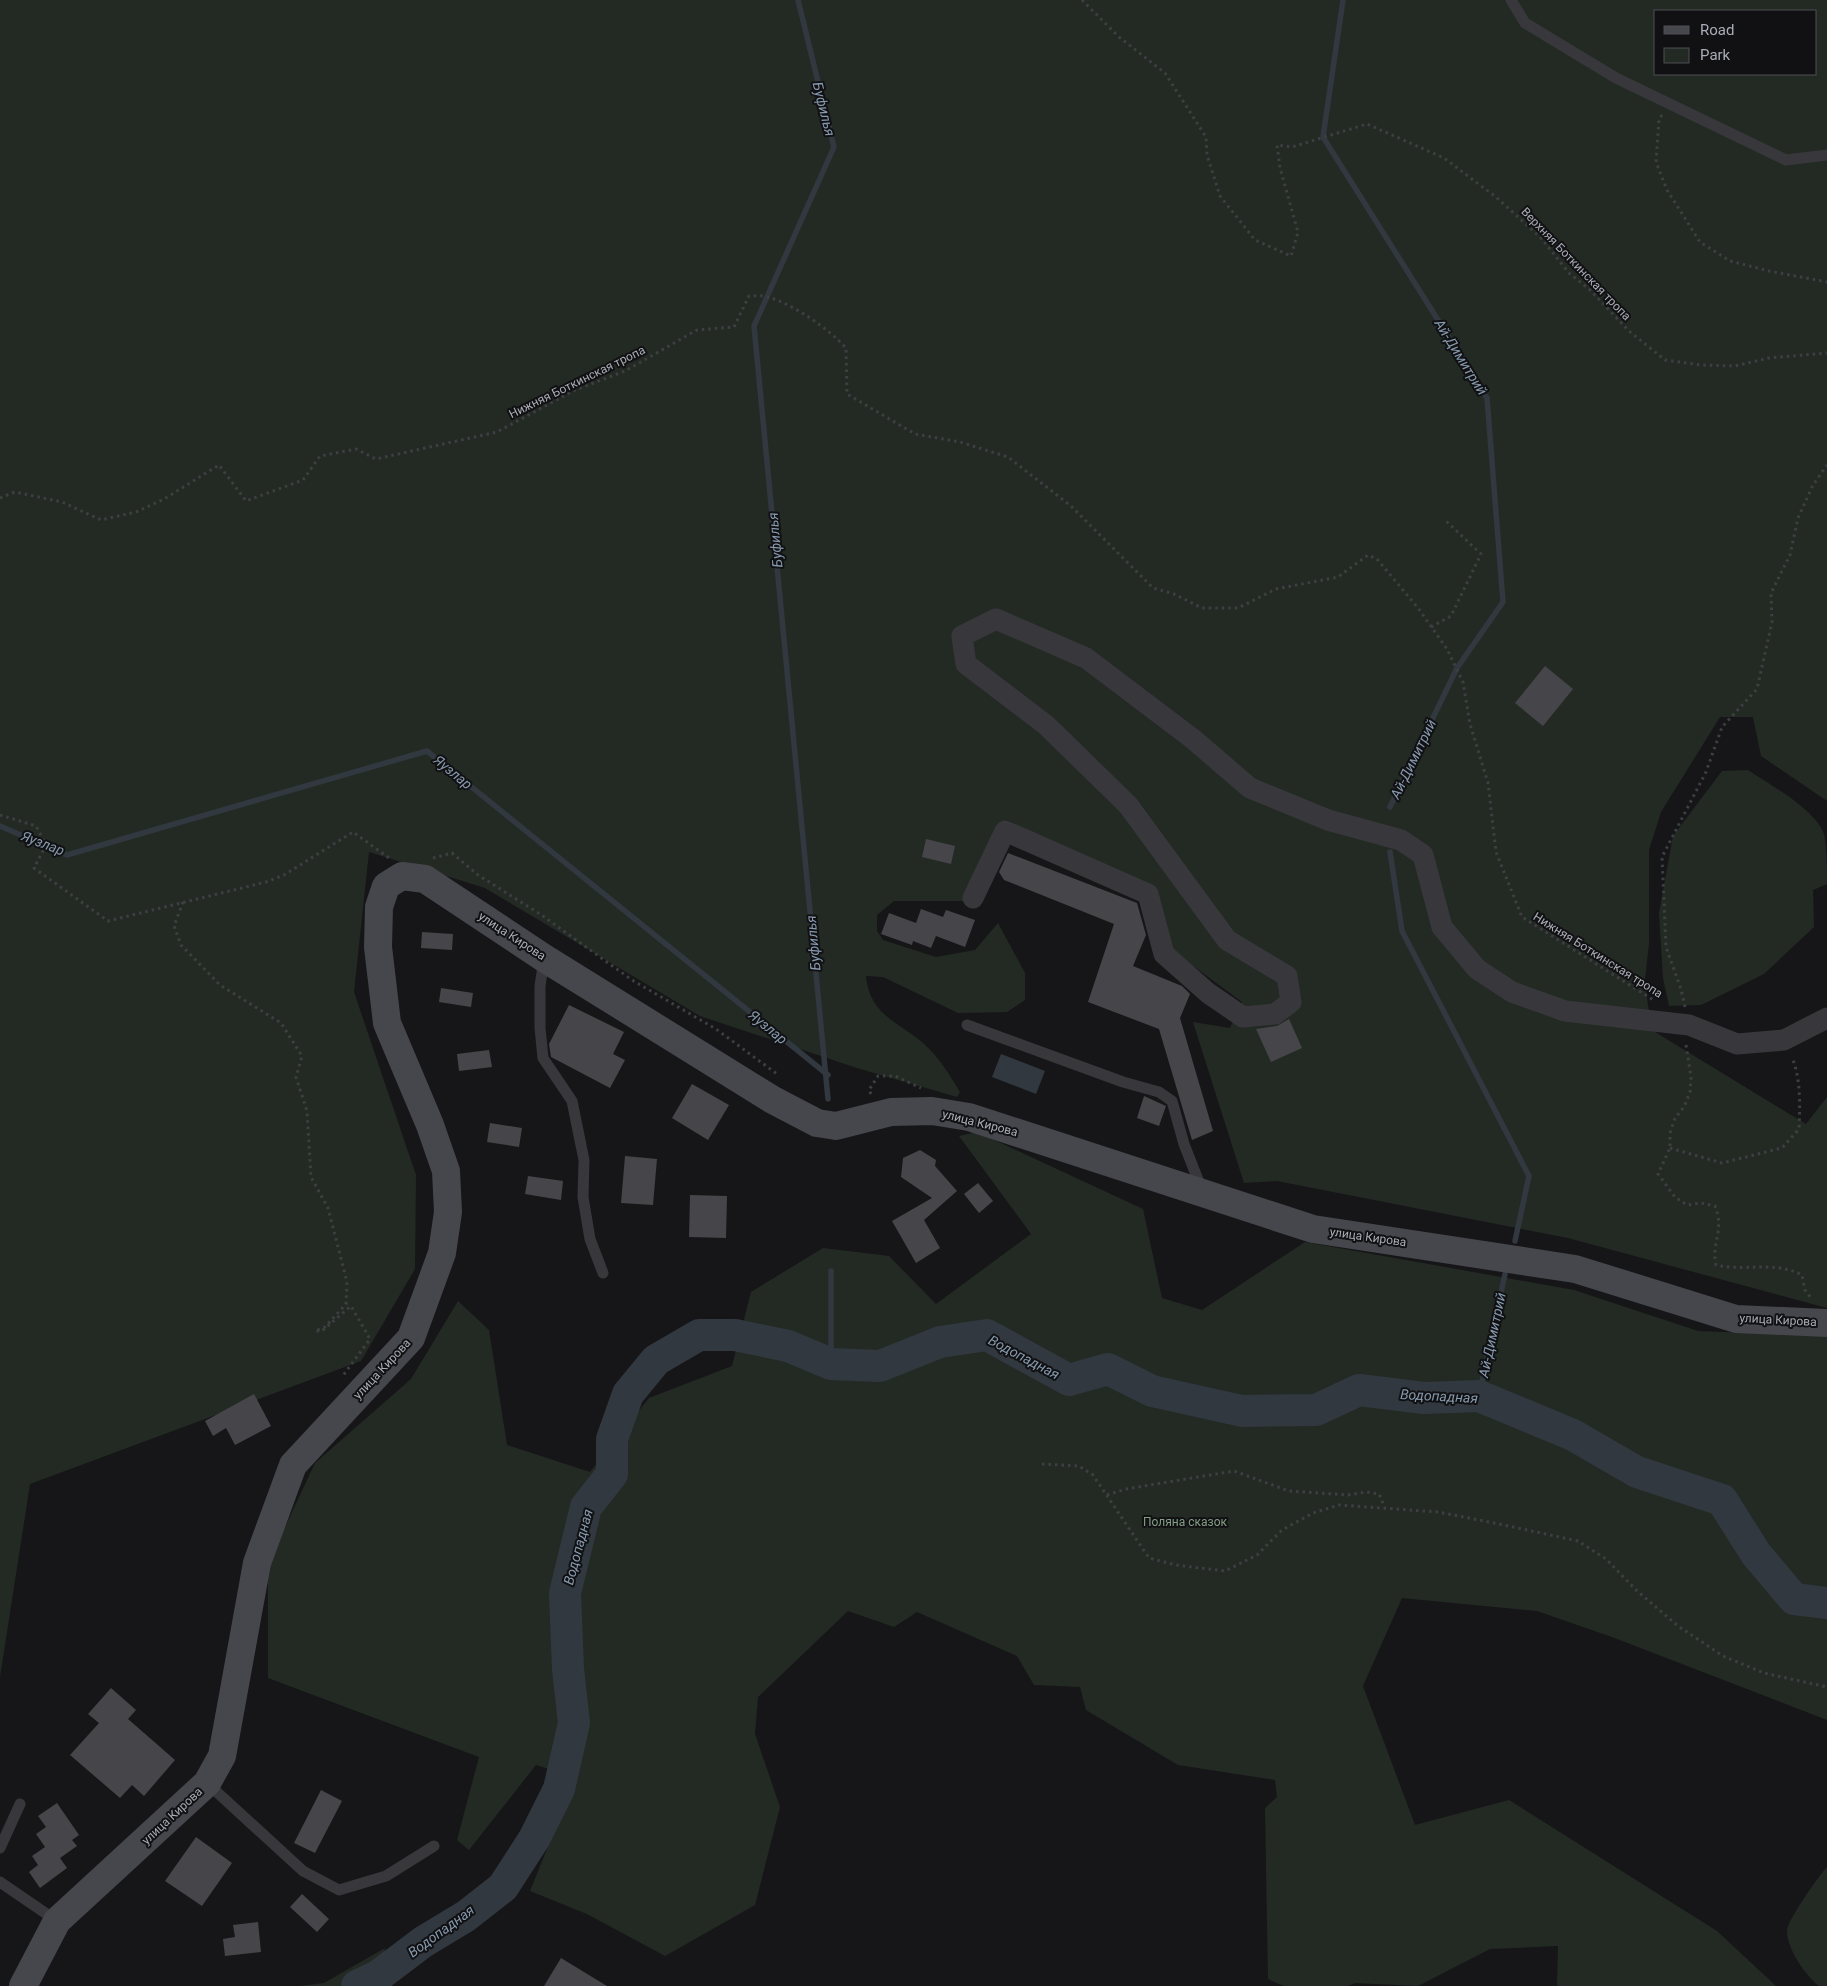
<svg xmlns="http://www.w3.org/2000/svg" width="1827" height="1986" viewBox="0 0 1827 1986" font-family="Roboto,sans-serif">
  <rect width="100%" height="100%" fill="#161618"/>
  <path fill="#232a24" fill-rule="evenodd" d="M 0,0 L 1827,0 L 1827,801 L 1761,756 L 1753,717 L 1720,717 L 1661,812 L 1649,850 L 1649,943 L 1645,980 L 1648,1006 L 1655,1032 L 1806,1124 L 1827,1097 L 1827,1308 L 1568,1238 L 1277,1181 L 1244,1183 L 1193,1022 L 1230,1028 L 1242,1002 L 1169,948 L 1152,889 L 1006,820 L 967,901 L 894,901 L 877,915 L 877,931 L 883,940 L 936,957 L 975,950 L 998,923 L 1025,973 L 1025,1000 L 1007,1012 L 958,1013 L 883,977 L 866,976 C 870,1015 897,1021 923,1043 C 939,1057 949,1074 960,1092 L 957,1097 L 857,1068 L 700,1016 L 485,888 L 369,852 L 354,992 L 416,1175 L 415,1269 L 361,1361 L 30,1484 L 0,1677 ZM 1656,11 L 1816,11 L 1816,74 L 1656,74 Z
    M 1748,770 C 1770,785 1815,809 1824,834 C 1827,850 1827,867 1827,884 L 1813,890 L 1814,927 L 1764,974 L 1701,1005 L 1669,1006 L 1663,978 L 1659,913 L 1673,836 L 1722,771 Z
    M 977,1132 L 1143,1209 L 1162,1298 L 1202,1310 L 1305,1242 L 1574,1290 L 1698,1331 L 1827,1336 L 1827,1720 L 1612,1637 L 1537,1611 L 1402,1598 L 1363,1686 L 1415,1825 L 1509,1800 L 1717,1931 L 1776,1986 L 1557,1986 L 1558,1946 L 1490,1949 L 1418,1986 L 1355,1983 L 1348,1986 L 1284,1986 L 1268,1979 L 1265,1808 L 1277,1797 L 1275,1780 L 1178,1765 L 1086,1710 L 1080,1687 L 1034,1685 L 1017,1656 L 917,1612 L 894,1627 L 848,1611 L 758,1697 L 755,1734 L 780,1807 L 755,1905 L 665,1956 L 587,1914 L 530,1891 L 576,1777 L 536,1765 L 469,1850 L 457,1840 L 479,1757 L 268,1678 L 268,1563 L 315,1463 L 411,1379 L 458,1301 L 489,1330 L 507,1445 L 590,1472 L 649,1398 L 732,1366 L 751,1292 L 823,1248 L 889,1256 L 936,1304 L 1031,1234 L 959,1136 Z
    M 1827,1867 L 1827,1986 L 1819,1986 C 1806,1977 1782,1942 1788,1926 C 1794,1912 1817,1878 1827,1867 Z
    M 385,1948 L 380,1986 L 300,1986 L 324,1983 Z"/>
  <path fill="#32383f" d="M 1001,1054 L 1045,1071 L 1036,1094 L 992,1077 Z"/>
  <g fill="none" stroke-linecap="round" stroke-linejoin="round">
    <path stroke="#32383f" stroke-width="5.5" d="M 798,0 L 834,147 L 754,326 L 828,1099
      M 1343,0 L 1323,137 L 1487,398 L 1503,602 L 1457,668 L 1390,807
      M 0,826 L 67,855 L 427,751 L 828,1075
      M 1390,852 L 1402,931 L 1529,1176 L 1515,1241
      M 831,1364 L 831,1271
      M 1479,1396 L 1505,1274"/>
    <path stroke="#32383f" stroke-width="32" d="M 357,1986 L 378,1976 L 423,1942 L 466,1916 L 503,1887 L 534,1839 L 559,1789 L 574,1723 L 568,1669 L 565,1593 L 586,1507 L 612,1474 L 612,1439 L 628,1394 L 656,1360 L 699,1335 L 735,1335 L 788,1346 L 831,1364 L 880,1366 L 940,1342 L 987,1335 L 1069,1380 L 1108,1369 L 1152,1391 L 1242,1411 L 1316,1410 L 1359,1390 L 1424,1398 L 1479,1396 L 1573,1435 L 1637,1472 L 1722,1500 L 1756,1554 L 1794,1599 L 1827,1603"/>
  </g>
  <path fill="#46464a" d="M 1545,666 L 1573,689 L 1543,726 L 1515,703 Z
    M 926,839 L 955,846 L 951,864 L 922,857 Z
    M 1008,853 L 1137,903 L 1146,935 L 1133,966 L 1182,986 L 1190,994 L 1180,1018 L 1213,1131 L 1192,1140 L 1159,1029 L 1088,1002 L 1114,924 L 1004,880 L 999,872 Z
    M 921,909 L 943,917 L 946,910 L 975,920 L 965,947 L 936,936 L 931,948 L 913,941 L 912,945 L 881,934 L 889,913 L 916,923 Z
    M 422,932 L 453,934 L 452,950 L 421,948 Z
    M 441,988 L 473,993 L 471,1007 L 439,1002 Z
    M 569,1005 L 624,1032 L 613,1054 L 625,1060 L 610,1088 L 551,1057 L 549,1044 Z
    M 1289,1019 L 1302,1048 L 1271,1062 L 1256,1029 L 1277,1026 Z
    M 489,1050 L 492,1067 L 459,1071 L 457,1054 Z
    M 692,1084 L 729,1105 L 708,1140 L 672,1118 Z
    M 1144,1096 L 1166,1106 L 1159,1126 L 1137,1118 Z
    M 490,1123 L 522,1128 L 519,1147 L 487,1142 Z
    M 920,1150 L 936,1160 L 935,1166 L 957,1191 L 924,1220 L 940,1248 L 916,1263 L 892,1221 L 932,1198 L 901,1177 L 903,1158 Z
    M 625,1156 L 657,1159 L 653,1205 L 621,1203 Z
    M 528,1176 L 563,1181 L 561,1200 L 525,1194 Z
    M 978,1183 L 993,1201 L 979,1213 L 964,1194 Z
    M 690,1195 L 727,1196 L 726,1238 L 689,1237 Z
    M 254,1394 L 271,1426 L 235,1445 L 226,1428 L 213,1436 L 205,1421 Z
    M 111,1688 L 136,1710 L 128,1719 L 175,1760 L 144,1796 L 132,1785 L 120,1798 L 70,1755 L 99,1723 L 88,1714 Z
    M 321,1790 L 342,1801 L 315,1853 L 294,1843 Z
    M 57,1803 L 79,1835 L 72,1840 L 77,1846 L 60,1858 L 67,1868 L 40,1888 L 29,1872 L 38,1865 L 32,1856 L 45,1847 L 36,1834 L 46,1827 L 38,1816 Z
    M 196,1837 L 232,1863 L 202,1906 L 165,1881 Z
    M 302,1894 L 329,1919 L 317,1932 L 290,1907 Z
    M 258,1922 L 261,1952 L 225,1956 L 223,1939 L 235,1937 L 233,1925 Z
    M 561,1958 L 607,1986 L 544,1986 Z"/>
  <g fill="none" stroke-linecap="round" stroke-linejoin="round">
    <path stroke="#3e3f43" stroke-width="3" stroke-dasharray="2.5 4" stroke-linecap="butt" d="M 1082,0 L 1119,37 L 1165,73 L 1206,137 L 1207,155 L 1220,196 L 1255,240 L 1291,256 L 1298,232 L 1280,168 L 1277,145 L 1292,147 L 1367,124 L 1444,158 L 1496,197 L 1541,238 L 1569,273 L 1590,290 L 1629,331 L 1665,360 L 1701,365 L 1735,366 L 1769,358 L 1827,353
      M 1662,115 L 1659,119 L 1656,162 L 1667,190 L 1700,242 L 1730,261 L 1769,271 L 1827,282
      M 0,498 L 15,492 L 62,502 L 101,520 L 136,512 L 164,499 L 219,465 L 246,501 L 303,480 L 320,456 L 356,449 L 376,459 L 497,432 L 575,390 L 625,371 L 697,330 L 734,327 L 749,296 C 755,296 762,295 768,297 C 793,304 829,329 846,348 L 847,394 L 915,434 L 960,442 L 1008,457 L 1071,506 L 1153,588 L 1174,594 L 1202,608 L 1238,608 L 1276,589 L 1338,577 L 1368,555 L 1377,559 L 1418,608 L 1447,649 L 1463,682 L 1470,724 L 1488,783 L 1496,852 L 1522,917 L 1655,1001
      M 1431,627 L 1451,616 L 1481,554 L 1445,520
      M 0,815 L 36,826 L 46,845 L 34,868 L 108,921 L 266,882 L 284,875 L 353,832 L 389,858
      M 433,858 L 452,853 L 478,875 L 540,914 L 632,980 L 716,1029 L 777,1074
      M 183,902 L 174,926 L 181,945 L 220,985 L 281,1023 L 302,1056 L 296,1077 L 307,1111 L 311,1177 L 328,1208 L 347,1282 L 346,1304 L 325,1327 L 315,1331 L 322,1331 L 351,1306 L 370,1339 L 342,1377
      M 1685,1007 L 1681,989 L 1666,947 L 1662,857 L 1706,772 L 1722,727 L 1757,689 L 1772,622 L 1771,593 L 1790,555 L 1798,518 L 1813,485 L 1827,465
      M 1686,1045 L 1691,1077 L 1690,1092 L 1684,1107 L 1675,1118 L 1670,1133 L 1670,1148 L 1658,1174 L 1675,1197 L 1687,1205 L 1701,1203 L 1715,1206 C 1725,1231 1711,1241 1716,1265 C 1748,1272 1772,1260 1802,1275 L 1805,1290 L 1812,1299
      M 871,1094 L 869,1090 L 878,1076 L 895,1076 L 921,1088
      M 1670,1148 L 1722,1163 L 1782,1148 L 1799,1129 C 1800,1104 1801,1080 1792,1057
      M 1042,1464 L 1079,1466 L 1093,1475 L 1149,1558 L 1176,1565 L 1225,1571 L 1257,1555 L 1282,1530 L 1313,1513 L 1339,1505 L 1438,1512 L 1499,1524 L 1578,1541 L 1606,1559 L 1636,1590 L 1678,1626 L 1723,1656 L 1764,1673 L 1827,1687
      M 1107,1495 L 1126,1489 L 1234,1471 L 1289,1491 L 1348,1495 L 1366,1492 L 1379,1494 L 1385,1508"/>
    <path stroke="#38383c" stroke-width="11" d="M 1511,0 L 1525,23 L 1616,78 L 1786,160 L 1827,155
      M 544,959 L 540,986 L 540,1028 L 543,1058 L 572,1101 L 584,1160 L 583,1197 L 590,1239 L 603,1273
      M 967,1025 L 1123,1082 L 1159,1092 L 1172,1101 L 1184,1144 L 1202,1190
      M 207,1783 L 303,1871 L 339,1890 L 386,1876 L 434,1846
      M 0,1848 L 20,1804
      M 0,1882 L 57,1921"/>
    <path stroke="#38383c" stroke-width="21" d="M 973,898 L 1005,831 L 1148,894 L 1164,954 L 1208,993 L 1243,1017 L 1275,1014 L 1291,1002 L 1287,976 L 1227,940 L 1128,805 L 1046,725 L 966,664 L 962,636 L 996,619 L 1086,658 L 1193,739 L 1250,788 L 1328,820 L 1401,840 L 1423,855 L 1442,927 L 1477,969 L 1512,992 L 1565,1011 L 1689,1025 L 1737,1044 L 1784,1040 L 1827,1018"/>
    <path stroke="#46474c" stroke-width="28" d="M 23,1986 L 57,1921 L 207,1783 L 222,1756 L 257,1563 L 293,1465 L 411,1338 L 442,1253 L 448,1212 L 446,1171 L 430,1125 L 387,1023 L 378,947 L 379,907 L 386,886 L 402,876 L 425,879 L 544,958 L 773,1100 L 817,1123 L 836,1126 L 891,1112 L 932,1111 L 969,1117 L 1313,1229 L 1575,1269 L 1736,1319 L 1827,1323"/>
  </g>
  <g text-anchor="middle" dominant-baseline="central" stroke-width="4" stroke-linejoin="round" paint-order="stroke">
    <g font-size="12" fill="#aaadb6" stroke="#111113">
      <text transform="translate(1576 264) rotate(46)">Верхняя Боткинская тропа</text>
      <text transform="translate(577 382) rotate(-26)">Нижняя Боткинская тропа</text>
      <text transform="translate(512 936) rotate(33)">улица Кирова</text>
      <text transform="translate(1598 955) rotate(32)">Нижняя Боткинская тропа</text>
      <text transform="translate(980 1123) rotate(14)">улица Кирова</text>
      <text transform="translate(1368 1237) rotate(8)">улица Кирова</text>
      <text transform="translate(1778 1320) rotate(3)">улица Кирова</text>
      <text transform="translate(382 1369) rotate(-47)">улица Кирова</text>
      <text transform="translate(172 1816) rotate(-43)">улица Кирова</text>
    </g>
    <g font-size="12" fill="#849f86" stroke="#111113">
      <text x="1185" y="1522">Поляна сказок</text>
    </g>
    <g font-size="14" font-style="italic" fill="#8699ad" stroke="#111113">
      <text transform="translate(824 109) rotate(76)">Буфилья</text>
      <text transform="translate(1461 357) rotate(58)">Ай-Димитрий</text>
      <text transform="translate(775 540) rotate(-95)">Буфилья</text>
      <text transform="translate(1413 759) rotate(-64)">Ай-Димитрий</text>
      <text transform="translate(453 772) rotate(39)">Яузлар</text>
      <text transform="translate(43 843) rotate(21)">Яузлар</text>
      <text transform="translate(813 943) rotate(-95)">Буфилья</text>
      <text transform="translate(768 1027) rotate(39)">Яузлар</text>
      <text transform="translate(1492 1335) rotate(-78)">Ай-Димитрий</text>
      <text transform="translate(1024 1357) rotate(28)">Водопадная</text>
      <text transform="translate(1439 1396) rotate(3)">Водопадная</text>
      <text transform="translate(578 1547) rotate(-75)">Водопадная</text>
      <text transform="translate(441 1931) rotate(-36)">Водопадная</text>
    </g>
  </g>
  <rect x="1654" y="10" width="162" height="65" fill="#111113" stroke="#4e4f54"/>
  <rect x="1664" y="26" width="25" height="8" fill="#46474c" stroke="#4e4f54"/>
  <text x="1700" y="35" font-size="15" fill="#aaadb6">Road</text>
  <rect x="1664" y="48" width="25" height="15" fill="#232a24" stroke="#4e4f54"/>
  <text x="1700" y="60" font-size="15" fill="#aaadb6">Park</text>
</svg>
